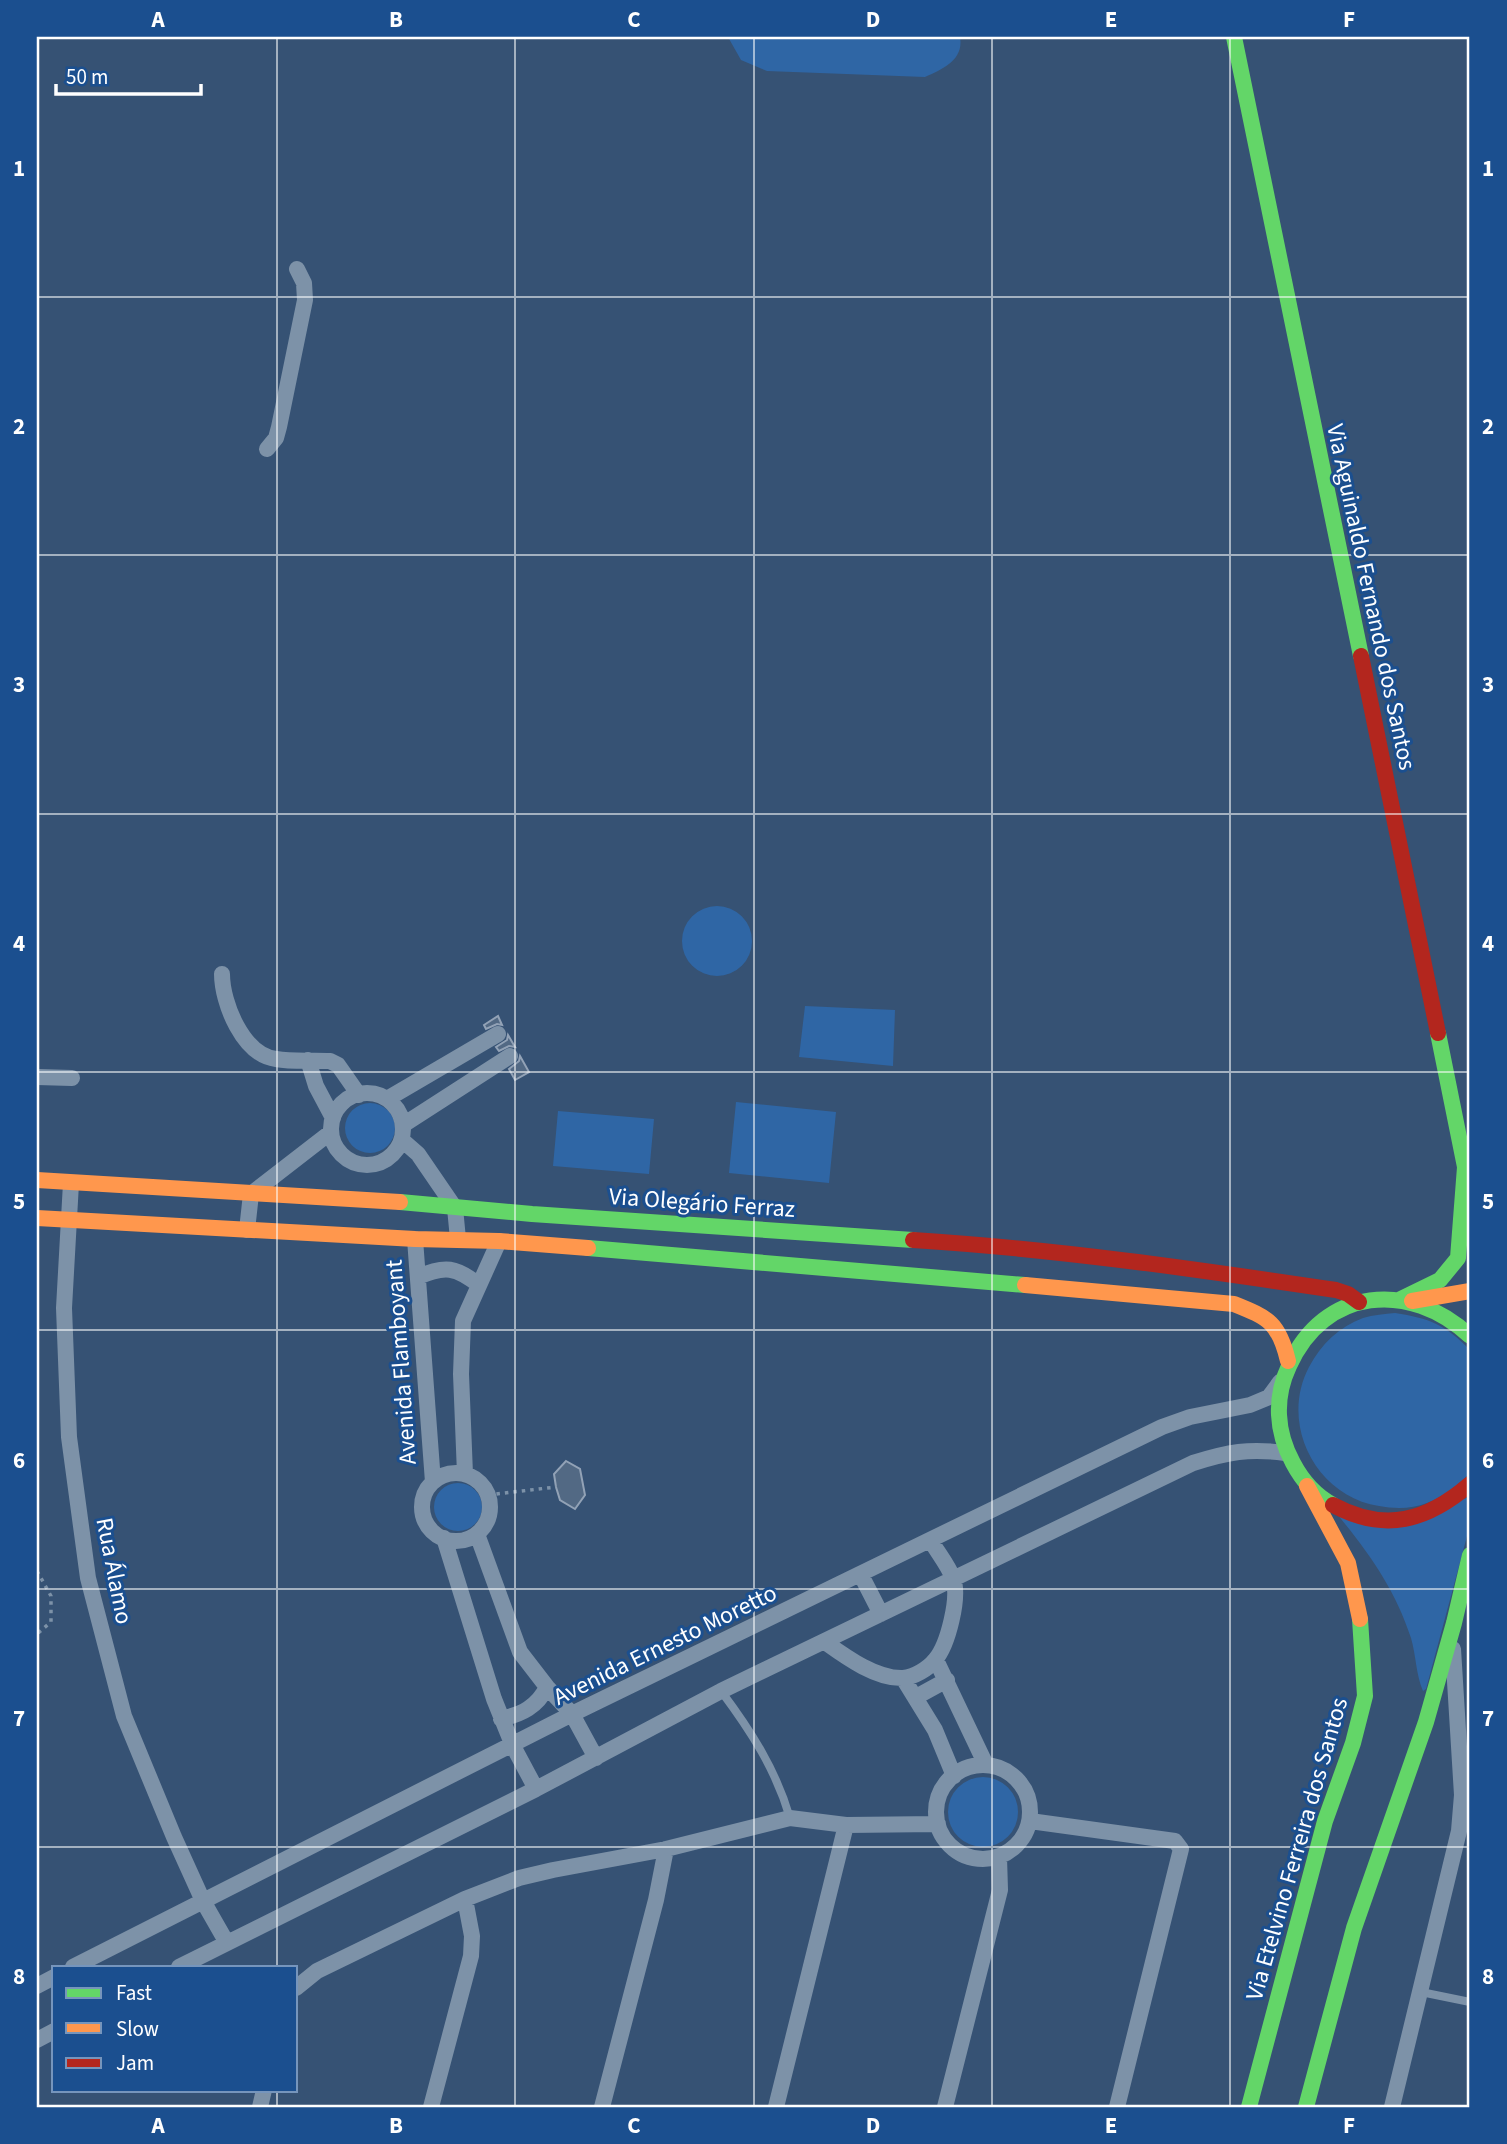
<svg xmlns="http://www.w3.org/2000/svg" width="1507" height="2144" viewBox="0 0 1507 2144" font-family="'Source Sans 3',sans-serif">
  <rect width="100%" height="100%" fill="#365274"/>
  <path fill="#2f66a5" d="M 728,37 L 960,37 C 964,60 943,69 925,77 L 767,71 L 741,60 Z
    M682 941a35 35 0 1 1 70 0a35 35 0 1 1-70 0Z
    M 805,1006 L 895,1010 L 893,1066 L 799,1057 Z
    M 736,1102 L 836,1112 L 829,1183 L 729,1173 Z
    M345 1128a25 25 0 1 1 50 0a25 25 0 1 1-50 0Z
    M 558,1111 L 654,1119 L 649,1174 L 553,1166 Z
    M 1395,1313 C 1429,1318 1446,1325 1470,1350 L 1470,1473 C 1457,1486 1444,1497 1427,1503 C 1412,1509 1395,1509 1379,1506 C 1316,1496 1279,1424 1309,1367 C 1321,1344 1339,1327 1363,1318 C 1373,1315 1385,1314 1395,1313 Z
    M434 1507a24 24 0 1 1 48 0a24 24 0 1 1-48 0Z
    M 1470,1497 L 1470,1525 L 1426,1689 L 1423,1691 C 1416,1675 1416,1655 1411,1638 C 1395,1589 1369,1553 1337,1514 L 1373,1527 Z
    M948 1812a35 35 0 1 1 70 0a35 35 0 1 1-70 0Z"/>
  <path fill="#526984" stroke="#92a2b6" stroke-width="2" d="M 498,1016 L 502,1025 L 497,1024 L 486,1029 L 484,1025 Z
    M 508,1035 L 515,1047 L 509,1046 L 499,1051 L 496,1047 L 507,1040 Z
    M 520,1056 L 529,1072 L 515,1080 L 509,1069 L 519,1061 Z
    M 566,1461 L 580,1469 L 585,1495 L 575,1509 L 560,1500 L 556,1487 L 554,1474 Z"/>
  <g fill="none" stroke-linecap="round" stroke-linejoin="round">
    <path stroke="#7d92a8" stroke-width="3.5" stroke-dasharray="3.5 5" stroke-linecap="butt" d="M 488,1495 L 556,1487
      M 37,1571 L 51,1596 L 51,1622 L 37,1634"/>
    <path stroke="#7d92a8" stroke-width="8" d="M 721,1691 C 751,1731 776,1770 790,1818
      M 1421,1992 L 1470,2002"/>
    <path stroke="#7d92a8" stroke-width="16" d="M 267,449 L 276,438 L 279,427 L 305,300 L 304,283 L 297,269
      M 222,974 C 222,1003 243,1055 276,1059 C 293,1062 313,1060 330,1061 L 338,1065 L 359,1095
      M 308,1060 L 316,1086 L 333,1118
      M 37,1077 L 72,1078
      M331 1129a36 36 0 1 1 72 0a36 36 0 1 1-72 0Z
      M 387,1099 L 498,1034
      M 403,1125 L 510,1056
      M 402,1140 L 418,1154 L 455,1208 L 458,1239
      M 71,1183 L 64,1308 L 69,1437 L 88,1578 L 124,1716 L 174,1837 L 203,1901 L 227,1943
      M 247,1230 L 251,1194 L 331,1132
      M 415,1239 L 433,1482
      M 418,1277 C 445,1265 456,1267 479,1285
      M422 1507a34 34 0 1 1 68 0a34 34 0 1 1-68 0Z
      M 465,1474 L 461,1374 L 463,1321 L 499,1241
      M 477,1534 L 520,1652 L 547,1687 L 572,1714 L 596,1758
      M 444,1538 L 494,1699 L 513,1746 L 536,1789
      M 861,1575 L 881,1614
      M 825,1642 C 846,1657 876,1679 903,1678 C 914,1677 928,1669 935,1660 C 948,1645 960,1597 953,1578 C 948,1565 938,1553 931,1541
      M 936,1660 L 986,1765
      M 903,1678 L 935,1730 L 954,1776
      M 916,1697 L 947,1680
      M 501,1719 C 522,1714 537,1707 547,1687
      M936 1812a47 47 0 1 1 94 0a47 47 0 1 1-94 0Z
      M 1030,1821 L 1175,1841 L 1181,1849 L 1117,2107
      M 73,1967 L 572,1714 L 1162,1427 L 1190,1417 L 1250,1405 L 1269,1397 L 1280,1382
      M 179,1967 L 536,1789 L 721,1691 L 1193,1463 C 1228,1452 1249,1448 1285,1453
      M 37,1986 L 54,1977
      M 296,1988 L 317,1971 L 465,1899 L 519,1878 L 553,1870 L 666,1849 L 790,1818 L 846,1825 L 938,1824
      M 37,2040 L 54,2031
      M 260,2107 L 264,2090
      M 431,2107 L 471,1956 L 472,1936 L 465,1899
      M 602,2107 L 656,1900 L 666,1849
      M 776,2107 L 846,1825
      M 945,2107 L 1000,1890 L 999,1857
      M 1392,2107 L 1459,1831 L 1462,1795 L 1453,1649"/>
    <path stroke="#63d668" stroke-width="16" d="M 1234,37 L 1361,656
      M 400,1202 L 532,1214 L 913,1240
      M 588,1248 L 1025,1285
      M 1401,1299 L 1440,1280 L 1458,1258 L 1465,1167 L 1438,1033
      M 1333,1505 C 1316,1496 1302,1480 1293,1463 C 1276,1432 1274,1398 1289,1366 C 1324,1287 1410,1280 1470,1336
      M 1249,2107 L 1325,1821 L 1353,1743 L 1365,1696 L 1360,1619
      M 1306,2107 L 1354,1928 L 1426,1722 L 1454,1623 L 1470,1555"/>
    <path stroke="#ff974d" stroke-width="16" d="M 37,1180 L 400,1202
      M 37,1218 L 415,1239 L 499,1241 L 588,1248
      M 1025,1285 L 1234,1304 C 1269,1318 1279,1323 1288,1361
      M 1412,1301 L 1470,1291
      M 1307,1486 L 1348,1563 L 1360,1619"/>
    <path stroke="#b3261e" stroke-width="16" d="M 1361,656 L 1438,1033
      M 913,1240 C 1055,1249 1195,1269 1336,1290 L 1348,1294 L 1359,1302
      M 1333,1505 C 1385,1533 1427,1521 1470,1484"/>
  </g>
  <path fill="none" stroke="#fff" stroke-width="2" stroke-opacity="0.55" d="M 277,37 L 277,1967M 515,37 L 515,2107M 754,37 L 754,2107M 992,37 L 992,2107M 1230,37 L 1230,2107M 37,297 L 1470,297M 37,555 L 1470,555M 37,814 L 1470,814M 37,1072 L 1470,1072M 37,1330 L 1470,1330M 37,1589 L 1470,1589M 37,1847 L 1470,1847M 277,2090 L 277,2107"/>
  <g text-anchor="middle" dominant-baseline="central" stroke-width="6" stroke-linejoin="round" paint-order="stroke">
    <g font-size="24" fill="#fff" stroke="#1b4f8f">
      <text transform="translate(1371 597) rotate(78)">Via Aguinaldo Fernando dos Santos</text>
      <text transform="translate(702 1203) rotate(4)">Via Olegário Ferraz</text>
      <text transform="translate(401 1362) rotate(-94)">Avenida Flamboyant</text>
      <text transform="translate(114 1571) rotate(79)">Rua Álamo</text>
      <text transform="translate(665 1645) rotate(-26)">Avenida Ernesto Moretto</text>
      <text transform="translate(1297 1849) rotate(-74)">Via Etelvino Ferreira dos Santos</text>
    </g>
  </g>
  <rect width="1507" height="2144" fill="none" stroke="#1b4f8f" stroke-width="77"/>
  <rect x="52" y="1966" width="245" height="126" fill="#1b4f8f" stroke="#7695bc" stroke-width="2"/>
  <rect x="66" y="1988" width="35" height="10" fill="#63d668" stroke="#7695bc" stroke-width="2"/>
  <text x="116" y="2000" font-size="21" fill="#ffffff">Fast</text>
  <rect x="66" y="2023" width="35" height="10" fill="#ff974d" stroke="#7695bc" stroke-width="2"/>
  <text x="116" y="2036" font-size="21" fill="#ffffff">Slow</text>
  <rect x="66" y="2058" width="35" height="10" fill="#b3261e" stroke="#7695bc" stroke-width="2"/>
  <text x="116" y="2070" font-size="21" fill="#ffffff">Jam</text>
  <path d="M56 84v10h145v-10" fill="none" stroke="#ffffff" stroke-width="3.5"/>
  <text x="66" y="84" font-size="21" fill="#ffffff" stroke="#1b4f8f" stroke-width="5" paint-order="stroke">50 m</text>
  <rect x="38" y="38" width="1430" height="2068" fill="none" stroke="#fff" stroke-width="2.5"/>
  <g font-size="23" text-anchor="middle" font-weight="bold" fill="#fff">
    <text x="158" y="27">A</text>
    <text x="396" y="27">B</text>
    <text x="634" y="27">C</text>
    <text x="873" y="27">D</text>
    <text x="1111" y="27">E</text>
    <text x="1349" y="27">F</text>
    <text x="19" y="176">1</text>
    <text x="1488" y="176">1</text>
    <text x="19" y="434">2</text>
    <text x="1488" y="434">2</text>
    <text x="19" y="692">3</text>
    <text x="1488" y="692">3</text>
    <text x="19" y="951">4</text>
    <text x="1488" y="951">4</text>
    <text x="19" y="1209">5</text>
    <text x="1488" y="1209">5</text>
    <text x="19" y="1468">6</text>
    <text x="1488" y="1468">6</text>
    <text x="19" y="1726">7</text>
    <text x="1488" y="1726">7</text>
    <text x="19" y="1984">8</text>
    <text x="1488" y="1984">8</text>
    <text x="158" y="2133">A</text>
    <text x="396" y="2133">B</text>
    <text x="634" y="2133">C</text>
    <text x="873" y="2133">D</text>
    <text x="1111" y="2133">E</text>
    <text x="1349" y="2133">F</text>
  </g>
</svg>
